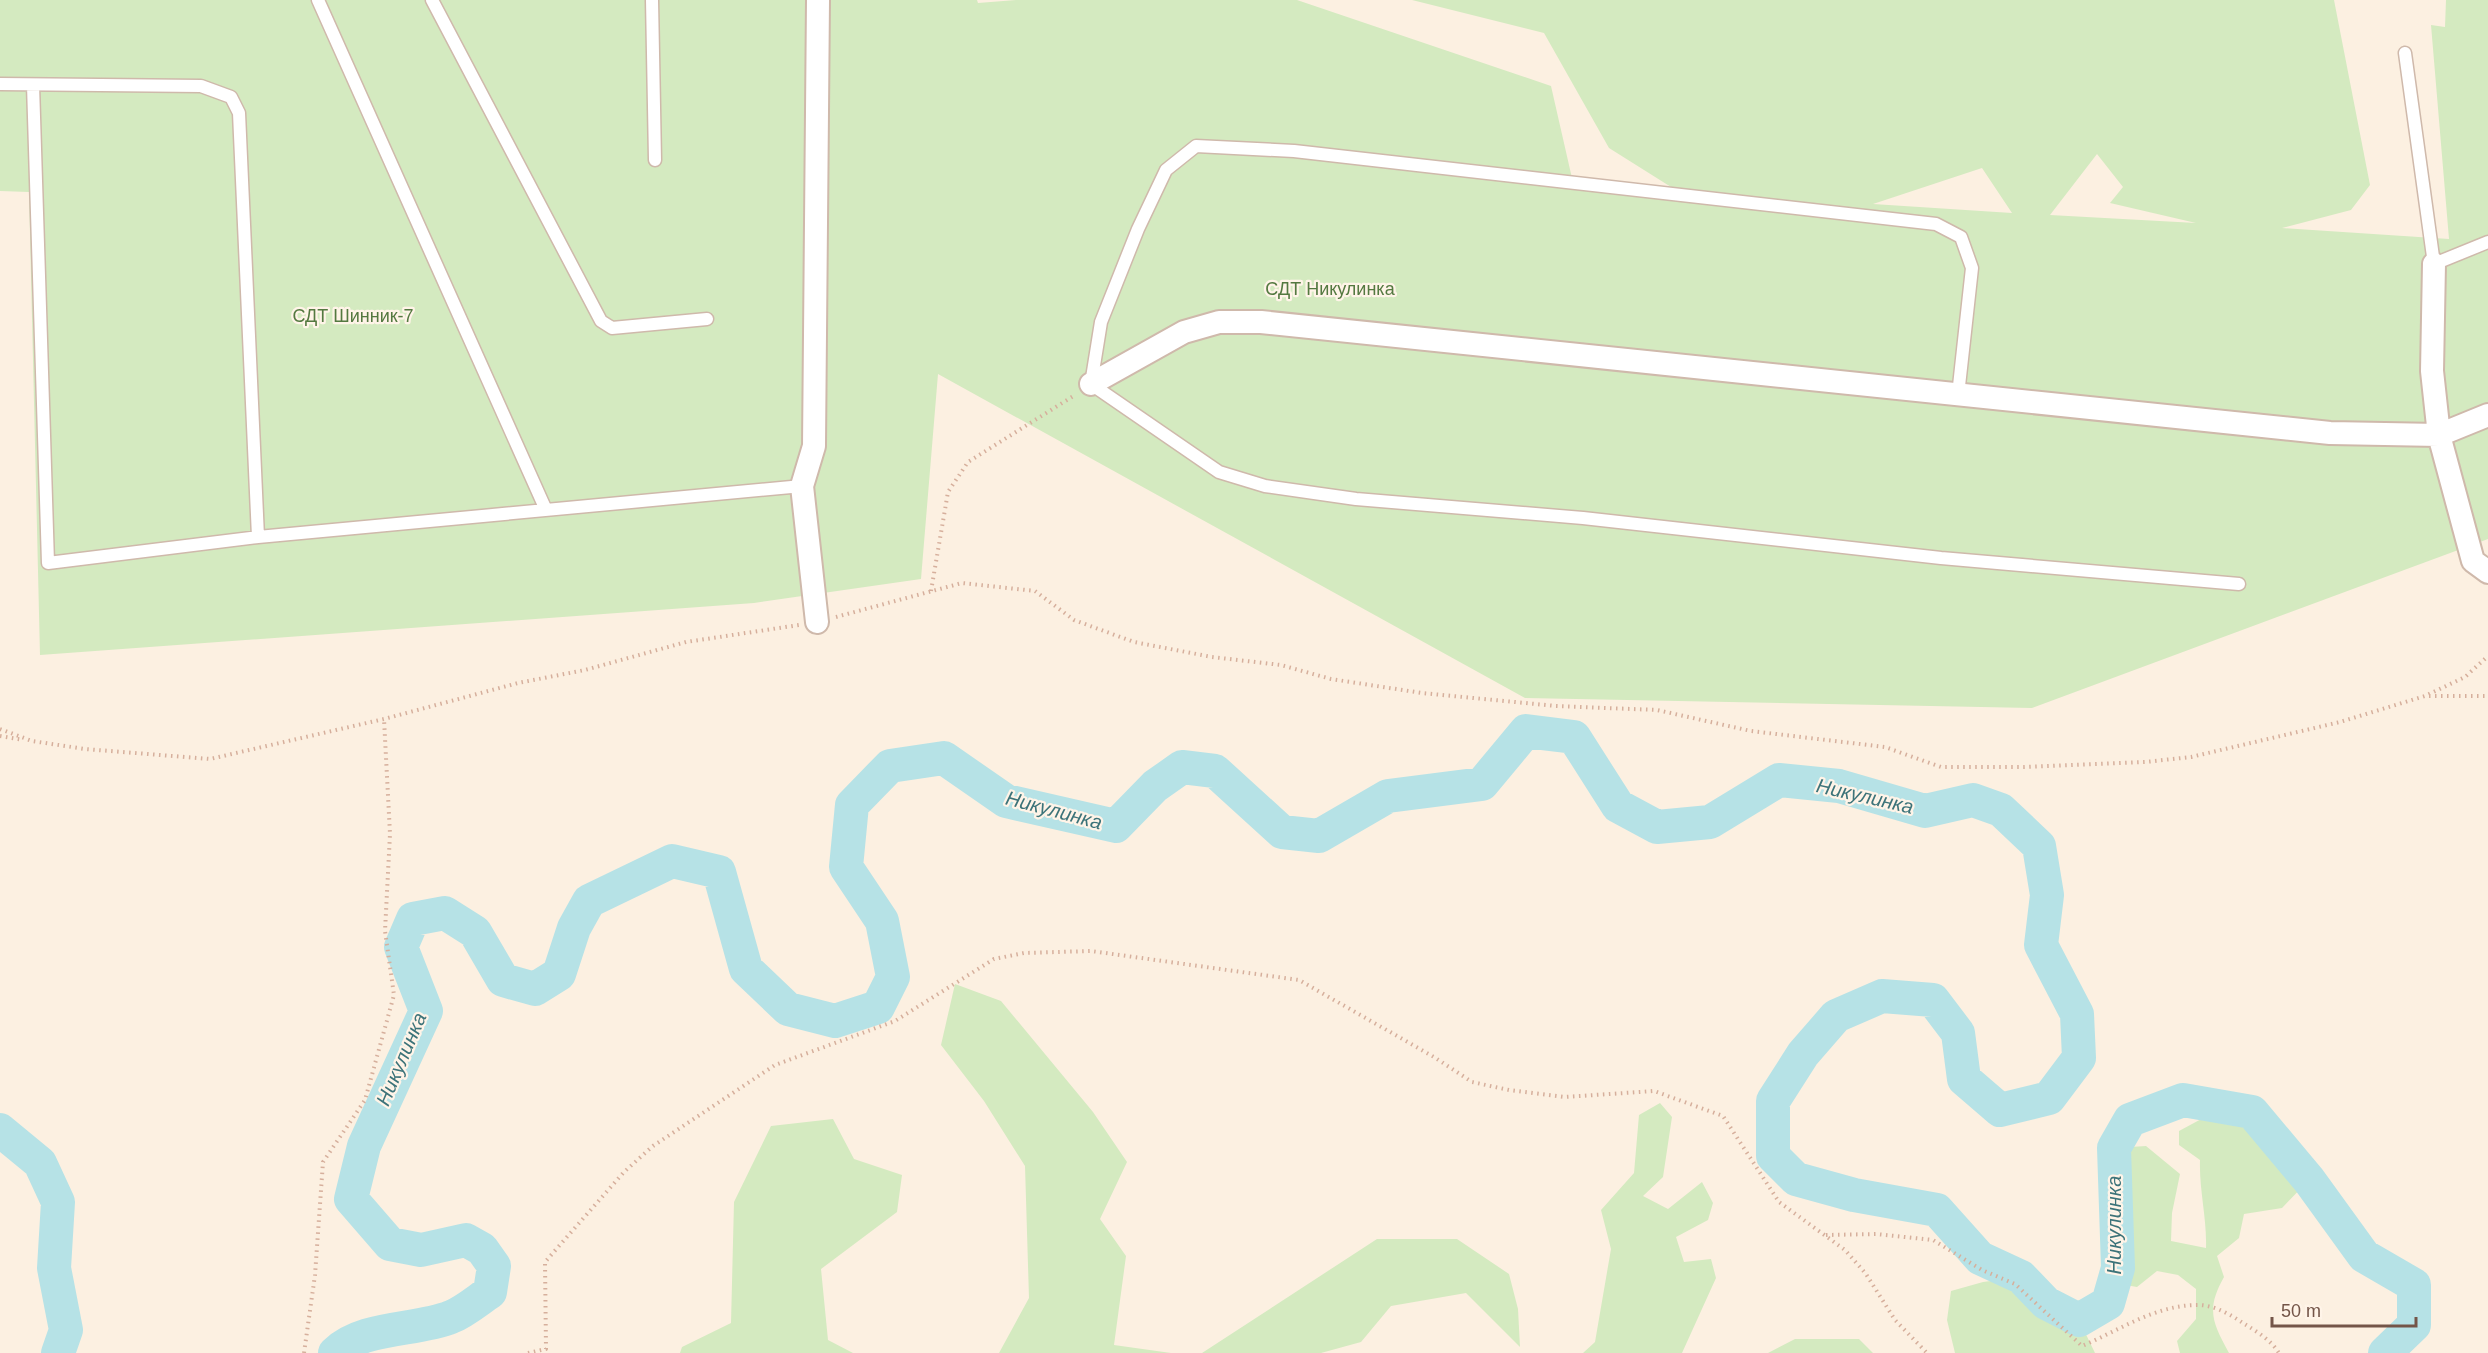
<svg xmlns="http://www.w3.org/2000/svg" width="2488" height="1353" viewBox="0 0 2488 1353" font-family="Arial,sans-serif">
  <rect width="100%" height="100%" fill="#fcf0e1"/>
  <path fill="#d4eac0" fill-rule="evenodd" d="M 0,0 L 977,0 L 978,3 L 1016,0 L 1297,0 L 1551,86 L 1574,187 L 1679,192 L 1609,148 L 1544,33 L 1412,0 L 2334,0 L 2370,185 L 2351,210 L 2282,228 L 2449,239 L 2431,25 L 2445,27 L 2446,0 L 2488,0 L 2488,539 L 2032,708 L 1525,698 L 938,374 L 921,579 L 754,603 L 40,655 L 29,192 L 0,191 ZM 2097,154 L 2123,187 L 2110,203 L 2196,223 L 2050,215 ZM 1982,168 L 2012,213 L 1873,204 Z
    M 955,984 L 1001,1001 L 1093,1112 L 1127,1162 L 1100,1219 L 1126,1256 L 1114,1345 L 1171,1353 L 999,1353 L 1029,1298 L 1025,1166 L 984,1101 L 941,1045 Z
    M 1660,1103 L 1672,1117 L 1663,1177 L 1643,1196 L 1668,1209 L 1702,1182 L 1713,1203 L 1708,1220 L 1676,1237 L 1684,1262 L 1711,1259 L 1716,1278 L 1682,1353 L 1583,1353 L 1595,1342 L 1611,1249 L 1601,1210 L 1634,1173 L 1639,1115 Z
    M 2252,1112 L 2309,1180 L 2282,1208 L 2244,1214 L 2239,1238 L 2217,1256 L 2224,1277 C 2206,1309 2212,1322 2229,1353 L 2180,1353 L 2177,1341 L 2196,1319 L 2196,1289 L 2178,1275 L 2157,1271 L 2137,1287 L 2114,1283 L 2118,1267 L 2114,1148 L 2146,1146 L 2180,1174 L 2172,1213 L 2171,1241 L 2206,1248 C 2207,1218 2199,1190 2200,1160 L 2179,1145 L 2179,1131 L 2205,1117 L 2228,1123 Z
    M 833,1119 L 854,1159 L 902,1175 L 897,1212 L 821,1269 L 828,1340 L 853,1353 L 680,1353 L 682,1347 L 731,1323 L 734,1202 L 771,1126 Z
    M 1377,1239 L 1457,1239 L 1509,1274 L 1518,1309 L 1520,1347 L 1466,1293 L 1391,1306 L 1361,1342 L 1321,1353 L 1202,1353 Z
    M 2021,1277 L 2046,1303 L 2079,1320 L 2095,1353 L 1955,1353 L 1947,1320 L 1951,1291 L 1983,1282 Z
    M 1795,1339 L 1859,1339 L 1873,1353 L 1768,1353 Z"/>
  <g fill="none" stroke-linecap="round" stroke-linejoin="round">
    <path stroke="#b6e2e6" stroke-width="34" d="M 0,1130 L 40,1163 L 58,1202 L 54,1268 L 66,1330 L 58,1353
      M 335,1353 C 362,1326 417,1331 451,1317 C 464,1312 478,1300 490,1292 L 494,1266 L 482,1249 L 466,1240 L 421,1250 L 390,1244 L 351,1199 L 364,1146 L 426,1011 L 401,947 L 413,919 L 445,913 L 475,932 L 503,980 L 535,989 L 559,974 L 574,928 L 589,901 L 672,861 L 719,872 L 746,969 L 788,1009 L 835,1021 L 878,1007 L 893,977 L 882,921 L 846,867 L 852,805 L 890,766 L 944,758 L 1006,801 L 1116,826 L 1155,786 L 1182,767 L 1215,771 L 1282,832 L 1319,836 L 1388,796 L 1482,784 L 1526,731 L 1574,737 L 1618,806 L 1657,827 L 1710,822 L 1779,780 L 1839,786 L 1925,811 L 1973,800 L 2001,810 L 2039,846 L 2047,895 L 2041,945 L 2077,1014 L 2079,1058 L 2049,1098 L 2000,1110 L 1964,1079 L 1958,1033 L 1933,1000 L 1882,996 L 1836,1016 L 1803,1054 L 1773,1101 L 1773,1156 L 1796,1179 L 1854,1195 L 1937,1210 L 1980,1258 L 2021,1277 L 2046,1303 L 2079,1320 L 2108,1303 L 2118,1268 L 2114,1148 L 2130,1120 L 2183,1100 L 2252,1112 L 2309,1180 L 2364,1256 L 2414,1285 L 2414,1325 L 2385,1353"/>
    <g stroke="#cfb9ab" stroke-width="15">
      <path id="service" d="M 318,0 L 546,510
        M 432,0 L 601,321 L 612,328 L 707,319
        M 652,0 L 655,160
        M 2405,53 L 2434,264 L 2488,242
        M 0,84 L 201,86 L 231,97 L 239,113 L 258,537
        M 33,85 L 48,563 L 258,537 L 802,486
        M 1958,395 L 1972,268 L 1961,237 L 1936,224 L 1294,151 L 1196,146 L 1166,170 L 1138,229 L 1101,322 L 1091,384 L 1219,472 L 1265,486 L 1356,499 L 1583,518 L 1941,558 L 2239,584"/>
    </g>
    <g stroke="#cfb9ab" stroke-width="26">
      <path id="minor" d="M 2434,264 L 2432,371 L 2439,435 L 2473,561 L 2488,572
        M 1091,384 L 1184,332 L 1219,322 L 1261,322 L 2330,433 L 2439,435 L 2488,415
        M 817,622 L 802,486 L 814,446 L 818,0"/>
    </g>
    <path stroke="#d6af9c" stroke-width="4" stroke-dasharray="1.5 4.5" stroke-linecap="butt" d="M 931,591 L 948,492 L 968,462 L 1075,395
      M 836,617 L 962,583 L 1035,591 L 1074,620 L 1134,642 L 1212,657 L 1281,665 L 1331,679 L 1422,693 L 1556,706 L 1657,710 L 1751,731 L 1885,747 L 1941,767 L 2024,767 L 2145,762 L 2191,757 L 2340,722 L 2425,696 L 2465,677 L 2488,656
      M 2429,696 L 2488,696
      M 0,729 L 32,741 L 85,749 L 210,759 L 384,719 L 518,683 L 585,670 L 686,642 L 799,625
      M 0,736 L 23,740
      M 1826,1235 L 1876,1234 L 1933,1240 L 1982,1270 L 2015,1284 L 2082,1346 C 2120,1330 2157,1304 2200,1305 C 2216,1306 2231,1315 2243,1323 C 2256,1331 2271,1340 2279,1353
      M 304,1353 L 315,1275 L 323,1162 L 365,1100 L 394,995 L 385,931 L 390,834 L 384,719
      M 528,1353 L 546,1349 L 545,1262 L 624,1172 L 653,1146 L 775,1065 L 895,1021 L 994,959 L 1024,953 L 1091,951 L 1299,980 L 1434,1057 L 1472,1082 L 1509,1090 L 1565,1097 L 1654,1091 L 1723,1116 L 1779,1202 L 1845,1250 L 1866,1274 L 1895,1320 L 1927,1353"/>
    <use href="#service" stroke="#fff" stroke-width="12"/>
    <use href="#minor" stroke="#fff" stroke-width="22"/>
  </g>
  <g text-anchor="middle" dominant-baseline="central" stroke-width="4.5" stroke-linejoin="round" paint-order="stroke">
    <g font-size="18" fill="#547940" stroke="#fff4e8">
      <text x="1330" y="289">СДТ Никулинка</text>
      <text x="353" y="316">СДТ Шинник-7</text>
    </g>
    <g font-size="20" font-style="italic" fill="#3c7379" stroke="#fff4e8">
      <text transform="translate(1865 796) rotate(13)">Никулинка</text>
      <text transform="translate(1054 810) rotate(15)">Никулинка</text>
      <text transform="translate(401 1059) rotate(-67)">Никулинка</text>
      <text transform="translate(2114 1225) rotate(-90)">Никулинка</text>
    </g>
  </g>
  <path d="M2272 1317v9h144v-9" fill="none" stroke="#745548" stroke-width="3"/>
  <text x="2281" y="1317" font-size="18" fill="#745548" stroke="#fff4e8" stroke-width="4.5" paint-order="stroke">50 m</text>
</svg>
